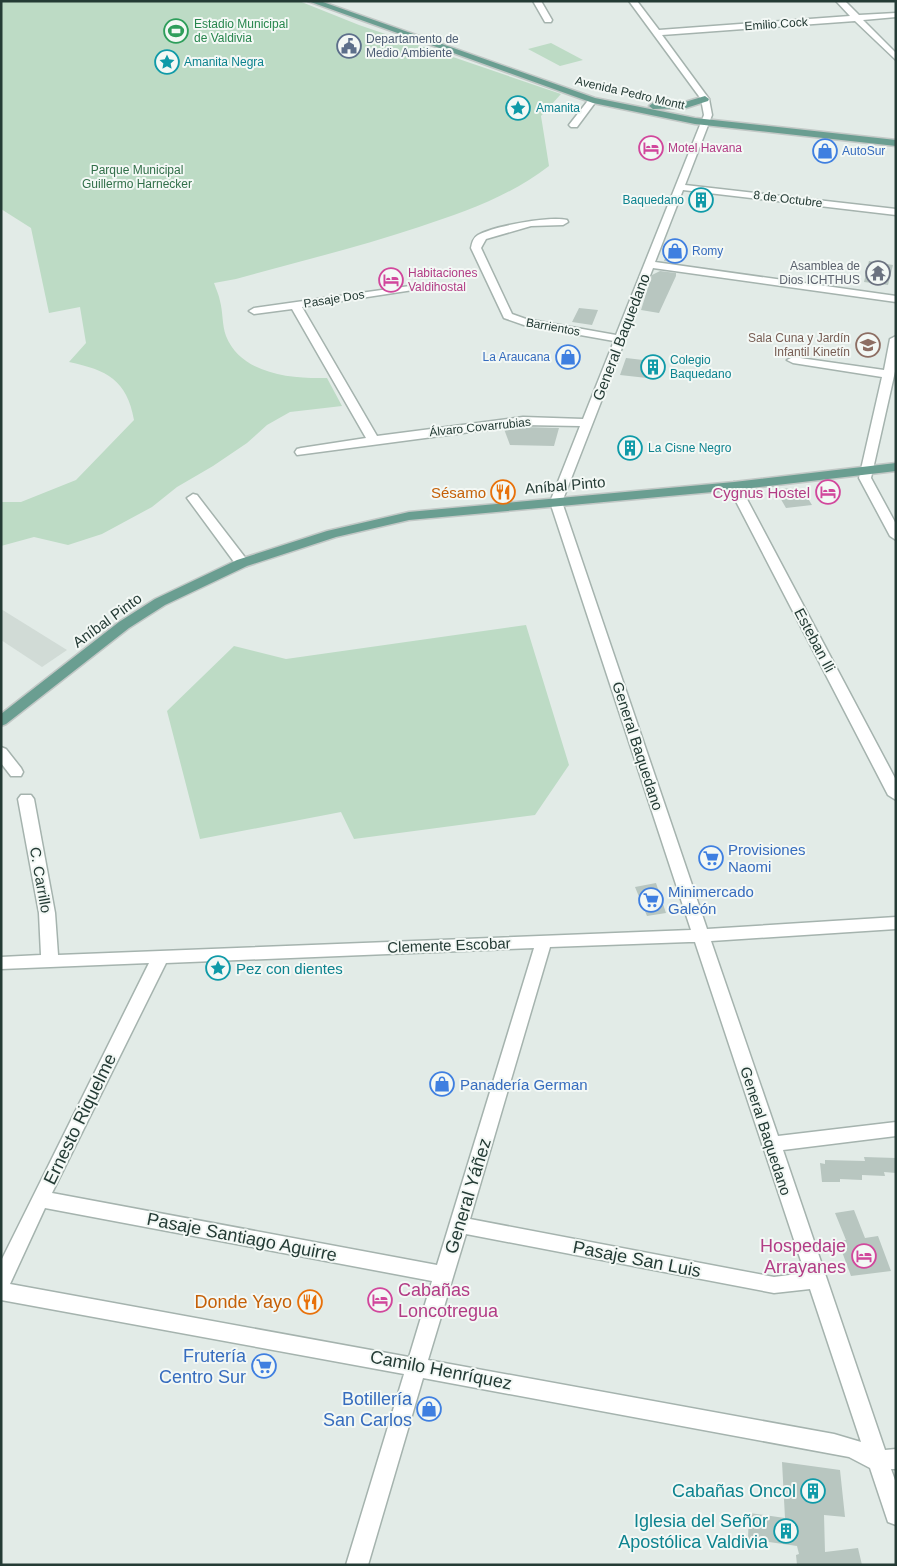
<svg xmlns="http://www.w3.org/2000/svg" width="897" height="1566" viewBox="0 0 897 1566" font-family="Helvetica,sans-serif">
  <rect width="100%" height="100%" fill="#e2ebe7"/>
  <path fill="#d1dbd6" d="M 1,609 L 67,650 L 42,667 L 1,640 Z"/>
  <path fill="#bddbc5" d="M 1,1 L 299,1 L 359,25 L 561,94 L 541,116 L 549,166 C 510,196 465,212 419,227 C 359,247 297,262 236,279 L 214,283 C 216,289 219,295 220,301 C 223,312 222,325 226,336 C 241,374 291,379 327,378 L 342,406 L 290,412 L 267,425 L 247,443 L 213,466 L 177,487 L 152,507 L 102,534 L 68,545 L 34,537 L 1,546 L 1,502 L 21,502 L 76,480 L 134,420 C 127,380 107,370 69,362 L 86,343 L 80,307 L 49,313 L 31,228 L 1,209 Z
    M 551,43 L 583,60 L 560,66 L 528,49 Z
    M 526,625 L 569,765 L 535,815 L 354,839 L 341,812 L 200,839 L 167,711 L 234,646 L 286,659 Z"/>
  <path fill="#b8c6c0" d="M 671,242 L 685,244 L 679,263 L 664,261 Z
    M 869,261 L 893,265 L 888,285 L 864,282 Z
    M 660,271 L 676,273 L 676,276 L 659,313 L 641,310 L 652,275 Z
    M 579,308 L 598,310 L 592,325 L 572,322 Z
    M 626,358 L 652,361 L 647,378 L 620,375 Z
    M 523,427 L 559,428 L 554,446 L 510,445 L 504,429 Z
    M 797,488 L 800,493 L 804,492 L 812,505 L 786,508 L 775,489 Z
    M 656,883 L 666,913 L 647,916 L 635,887 Z
    M 864,1157 L 896,1158 L 896,1173 L 884,1172 L 885,1176 L 862,1175 L 862,1180 L 840,1179 L 840,1182 L 822,1182 L 820,1163 L 825,1164 L 825,1160 L 865,1161 Z
    M 854,1210 L 865,1238 L 878,1236 L 891,1271 L 851,1276 L 838,1241 L 846,1240 L 835,1213 Z
    M 782,1462 L 840,1470 L 845,1517 L 824,1515 L 825,1552 L 858,1548 L 862,1565 L 797,1565 L 796,1555 L 799,1554 L 797,1546 L 748,1539 L 749,1513 L 785,1518 Z"/>
  <g fill="none" stroke-linecap="round" stroke-linejoin="round">
    <g stroke="#a5b3ae" stroke-width="3">
      <path id="minor" d="M 533,1 L 541,1 L 552,20 L 551,22 L 545,22 Z
        M 629,1 L 637,1 L 659,30 L 850,16 L 836,1 L 845,1 L 859,15 L 896,13 L 896,17 L 863,20 L 896,53 L 896,60 L 855,21 L 662,35 L 709,99 L 712,115 L 685,185 L 896,209 L 896,215 L 683,190 L 655,262 L 896,296 L 896,302 L 653,268 L 562,502 L 707,929 L 896,917 L 896,929 L 711,941 L 778,1136 L 896,1122 L 896,1136 L 783,1150 L 885,1450 L 896,1449 L 896,1469 L 891,1469 L 896,1483 L 896,1525 L 888,1522 L 870,1468 L 849,1457 L 423,1378 L 368,1565 L 346,1565 L 404,1374 L 1,1300 L 1,1261 L 149,963 L 1,969 L 1,957 L 41,955 L 39,913 L 18,799 L 21,795 L 31,795 L 34,799 L 55,913 L 58,955 L 691,930 L 550,502 L 580,426 L 523,425 L 297,455 L 295,452 L 297,449 L 301,448 L 366,438 L 292,309 L 254,314 L 249,311 L 254,308 L 417,285 L 418,287 L 413,290 L 302,307 L 377,436 L 523,417 L 583,419 L 614,341 L 524,325 L 504,318 L 471,248 C 472,243 473,238 478,235 C 494,226 549,216 567,220 L 568,222 L 563,225 L 531,226 L 486,239 L 481,248 L 512,314 L 526,319 L 616,335 L 704,115 L 701,99 ZM 689,942 L 695,942 L 805,1273 L 774,1277 L 470,1219 L 550,947 ZM 534,948 L 437,1265 L 52,1193 L 166,963 ZM 45,1208 L 432,1281 L 409,1357 L 10,1284 ZM 466,1234 L 774,1293 L 810,1289 L 861,1442 L 834,1434 L 428,1360 Z
        M 590,98 L 597,100 L 577,127 L 571,127 L 569,125 Z
        M 896,336 L 896,367 L 871,478 L 896,524 L 896,540 L 890,536 L 859,478 L 882,377 L 793,363 L 787,360 L 793,357 L 884,370 L 890,339 Z
        M 734,482 L 740,486 L 896,780 L 896,800 L 888,795 L 728,486 Z
        M 193,494 L 197,495 L 247,560 L 249,563 L 247,566 L 237,566 L 187,498 Z
        M 1,747 L 6,749 L 21,768 L 23,772 L 21,776 L 11,776 L 1,763 Z"/>
    </g>
    <g stroke="#c2c8c6" stroke-width="3">
      <path id="major" d="M 308,1 L 320,1 L 595,98 L 695,118 L 896,140 L 896,146 L 695,124 L 593,103 Z
        M 705,96 L 709,99 L 708,101 L 686,108 L 653,109 L 649,106 L 653,103 L 685,102 Z
        M 896,463 L 896,471 L 734,490 L 409,520 L 336,537 L 247,566 L 165,605 L 129,628 L 6,724 L 1,726 L 1,714 L 119,622 L 155,599 L 237,560 L 327,531 L 409,512 L 734,482 Z"/>
    </g>
    <use href="#minor" fill="#fff" fill-rule="evenodd"/>
    <use href="#major" fill="#6a9e91" fill-rule="evenodd"/>
  </g>
  <defs>
    <g id="stadium-ring" transform="scale(1.25)"><circle r="9.5" fill="#f3f8f5" stroke="#2e9e5b" stroke-width="1.5"/><path d="M0-5a6.5 5 0 1 0 0 10a6.5 5 0 1 0 0-10ZM-3.5-1.8h7v3.6h-7Z" fill="#2e9e5b"/></g>
    <g id="civic-ring" transform="scale(1.25)"><circle r="9.5" fill="#f3f8f5" stroke="#5c6f8a" stroke-width="1.5"/><path d="M-.6-6.5H3V-4.5H.6V-3L4-1V1h2V6H-6V1h2V-1L-.6-3ZM-1.2 2.5V6h2.4V2.5Z" fill="#5c6f8a"/></g>
    <g id="sight-ring" transform="scale(1.25)"><circle r="9.5" fill="#f3f8f5" stroke="#0f9aa8" stroke-width="1.5"/><path d="M0-6L1.8-2.2L6-1.7L2.9 1.2L3.7 5.4L0 3.3L-3.7 5.4L-2.9 1.2L-6-1.7L-1.8-2.2Z" fill="#0f9aa8"/></g>
    <g id="hotel-ring" transform="scale(1.25)"><circle r="9.5" fill="#f3f8f5" stroke="#d1479c" stroke-width="1.5"/><path d="M-6-4.5h1.5V1H6V5H4.5V3h-9V5H-6ZM-4 0a1.8 1.8 0 1 1 3.6 0ZM.5 0V-2.5h3Q6-2.5 6 0Z" fill="#d1479c"/></g>
    <g id="shop-ring" transform="scale(1.25)"><circle r="9.5" fill="#f3f8f5" stroke="#3f7fe0" stroke-width="1.5"/><path d="M-5-2.5h2.3a2.7 3.5 0 0 1 5.4 0H5L5.5 6h-11ZM-1.5-2.5h3a1.5 2.3 0 0 0-3 0Z" fill="#3f7fe0"/></g>
    <g id="building-ring" transform="scale(1.25)"><circle r="9.5" fill="#f3f8f5" stroke="#0f9aa8" stroke-width="1.5"/><path d="M-4-6H4V6H1V3H-1V6H-4ZM-2.5-4.3h1.7v1.8h-1.7ZM.8-4.3h1.7v1.8H.8ZM-2.5-1h1.7V.8h-1.7ZM.8-1h1.7V.8H.8Z" fill="#0f9aa8"/></g>
    <g id="temple-ring" transform="scale(1.25)"><circle r="9.5" fill="#f3f8f5" stroke="#6b7280" stroke-width="1.5"/><path d="M0-6L5-2H3V0L6.5 2.5H4V6H1.5V3h-3V6H-4V2.5H-6.5L-3 0V-2H-5Z" fill="#6b7280"/></g>
    <g id="school-ring" transform="scale(1.25)"><circle r="9.5" fill="#f3f8f5" stroke="#8d6e63" stroke-width="1.5"/><path d="M0-5L7-2L0 1L-7-2ZM-4 1L0 2.5L4 1V4Q0 6-4 4Z" fill="#8d6e63"/></g>
    <g id="restaurant-ring" transform="scale(1.25)"><circle r="9.5" fill="#f3f8f5" stroke="#e8710a" stroke-width="1.5"/><path d="M-5-6h1v4h1v-4h1v4h1v-4h1v5L-1.5 .5V6h-2V.5L-5-1ZM5-6V6H3V1.5H1.5Q1.5-4 5-6Z" fill="#e8710a"/></g>
    <g id="supermarket-ring" transform="scale(1.25)"><circle r="9.5" fill="#f3f8f5" stroke="#3f7fe0" stroke-width="1.5"/><path d="M-6-5.5h2.5l.6 2H6L4.5 2H-2.5L-4.4-4H-6ZM-1.5 3.2a1.3 1.3 0 1 0 .1 0ZM3 3.2a1.3 1.3 0 1 0 .1 0Z" fill="#3f7fe0"/></g>
  </defs>
  <g fill-rule="evenodd">
    <use href="#stadium-ring" x="176" y="31"/>
    <use href="#civic-ring" x="349" y="46"/>
    <use href="#sight-ring" x="167" y="62"/>
    <use href="#sight-ring" x="518" y="108"/>
    <use href="#hotel-ring" x="651" y="148"/>
    <use href="#shop-ring" x="825" y="151"/>
    <use href="#building-ring" x="701" y="200"/>
    <use href="#shop-ring" x="675" y="251"/>
    <use href="#temple-ring" x="878" y="273"/>
    <use href="#hotel-ring" x="391" y="280"/>
    <use href="#school-ring" x="868" y="345"/>
    <use href="#shop-ring" x="568" y="357"/>
    <use href="#building-ring" x="653" y="367"/>
    <use href="#building-ring" x="630" y="448"/>
    <use href="#restaurant-ring" x="503" y="492"/>
    <use href="#hotel-ring" x="828" y="492"/>
    <use href="#supermarket-ring" x="711" y="858"/>
    <use href="#supermarket-ring" x="651" y="900"/>
    <use href="#sight-ring" x="218" y="968"/>
    <use href="#shop-ring" x="442" y="1084"/>
    <use href="#hotel-ring" x="864" y="1256"/>
    <use href="#hotel-ring" x="380" y="1300"/>
    <use href="#restaurant-ring" x="310" y="1302"/>
    <use href="#supermarket-ring" x="264" y="1366"/>
    <use href="#shop-ring" x="429" y="1409"/>
    <use href="#building-ring" x="813" y="1491"/>
    <use href="#building-ring" x="786" y="1531"/>
  </g>
  <g text-anchor="middle" dominant-baseline="central" stroke-width="4" stroke-linejoin="round" paint-order="stroke">
    <g font-size="12" fill="#27864d" stroke="#f3f8f5" text-anchor="start">
      <text x="194" y="24">Estadio Municipal<tspan x="194" dy="14">de Valdivia</tspan></text>
    </g>
    <g font-size="12" fill="#243b35" stroke="#f3f8f5">
      <text transform="translate(776 24) rotate(-4)">Emilio Cock</text>
      <text transform="translate(630 93) rotate(13)">Avenida Pedro Montt</text>
      <text transform="translate(788 199) rotate(7)">8 de Octubre</text>
      <text transform="translate(334 299) rotate(-9)">Pasaje Dos</text>
      <text transform="translate(553 327) rotate(10)">Barrientos</text>
      <text transform="translate(480 427) rotate(-6)">Álvaro Covarrubias</text>
    </g>
    <g font-size="12" fill="#4e5e75" stroke="#f3f8f5" text-anchor="start">
      <text x="366" y="39">Departamento de<tspan x="366" dy="14">Medio Ambiente</tspan></text>
    </g>
    <g font-size="12" fill="#0d838f" stroke="#f3f8f5" text-anchor="start">
      <text x="184" y="62">Amanita Negra</text>
      <text x="536" y="108">Amanita</text>
      <text x="684" y="200" text-anchor="end">Baquedano</text>
      <text x="670" y="360">Colegio<tspan x="670" dy="14">Baquedano</tspan></text>
      <text x="648" y="448">La Cisne Negro</text>
    </g>
    <g font-size="12" fill="#b23c85" stroke="#f3f8f5" text-anchor="start">
      <text x="668" y="148">Motel Havana</text>
      <text x="408" y="273">Habitaciones<tspan x="408" dy="14">Valdihostal</tspan></text>
    </g>
    <g font-size="12" fill="#366cbe" stroke="#f3f8f5" text-anchor="start">
      <text x="842" y="151">AutoSur</text>
      <text x="692" y="251">Romy</text>
      <text x="550" y="357" text-anchor="end">La Araucana</text>
    </g>
    <g font-size="12" fill="#316f49" stroke="#f3f8f5">
      <text x="137" y="170">Parque Municipal<tspan x="137" dy="14">Guillermo Harnecker</tspan></text>
    </g>
    <g font-size="12" fill="#5b616d" stroke="#f3f8f5" text-anchor="end">
      <text x="860" y="266">Asamblea de<tspan x="860" dy="14">Dios ICHTHUS</tspan></text>
    </g>
    <g font-size="12" fill="#785e54" stroke="#f3f8f5" text-anchor="end">
      <text x="850" y="338">Sala Cuna y Jardín<tspan x="850" dy="14">Infantil Kinetín</tspan></text>
    </g>
    <g font-size="15" fill="#243b35" stroke="#f3f8f5">
      <text transform="translate(621 337) rotate(-69)">General Baquedano</text>
      <text transform="translate(565 485) rotate(-5)">Aníbal Pinto</text>
      <text transform="translate(107 620) rotate(-36)">Aníbal Pinto</text>
      <text transform="translate(815 640) rotate(62)">Esteban Ili</text>
      <text transform="translate(638 746) rotate(72)">General Baquedano</text>
      <text transform="translate(41 880) rotate(80)">C. Carrillo</text>
      <text transform="translate(449 945) rotate(-2)">Clemente Escobar</text>
      <text transform="translate(766 1131) rotate(72)">General Baquedano</text>
    </g>
    <g font-size="15" fill="#c56008" stroke="#f3f8f5" text-anchor="end">
      <text x="486" y="492">Sésamo</text>
    </g>
    <g font-size="15" fill="#b23c85" stroke="#f3f8f5" text-anchor="end">
      <text x="810" y="492">Cygnus Hostel</text>
    </g>
    <g font-size="15" fill="#366cbe" stroke="#f3f8f5" text-anchor="start">
      <text x="728" y="849">Provisiones<tspan x="728" dy="17">Naomi</tspan></text>
      <text x="668" y="891">Minimercado<tspan x="668" dy="17">Galeón</tspan></text>
      <text x="460" y="1084">Panadería German</text>
    </g>
    <g font-size="15" fill="#0d838f" stroke="#f3f8f5" text-anchor="start">
      <text x="236" y="968">Pez con dientes</text>
    </g>
    <g font-size="18" fill="#243b35" stroke="#f3f8f5">
      <text transform="translate(80 1119) rotate(-64)">Ernesto Riquelme</text>
      <text transform="translate(468 1196) rotate(-73)">General Yáñez</text>
      <text transform="translate(242 1237) rotate(11)">Pasaje Santiago Aguirre</text>
      <text transform="translate(637 1259) rotate(11)">Pasaje San Luis</text>
      <text transform="translate(441 1370) rotate(11)">Camilo Henríquez</text>
    </g>
    <g font-size="18" fill="#b23c85" stroke="#f3f8f5" text-anchor="end">
      <text x="846" y="1246">Hospedaje<tspan x="846" dy="21">Arrayanes</tspan></text>
      <text x="398" y="1290" text-anchor="start">Cabañas<tspan x="398" dy="21">Loncotregua</tspan></text>
    </g>
    <g font-size="18" fill="#c56008" stroke="#f3f8f5" text-anchor="end">
      <text x="292" y="1302">Donde Yayo</text>
    </g>
    <g font-size="18" fill="#366cbe" stroke="#f3f8f5" text-anchor="end">
      <text x="246" y="1356">Frutería<tspan x="246" dy="21">Centro Sur</tspan></text>
      <text x="412" y="1399">Botillería<tspan x="412" dy="21">San Carlos</tspan></text>
    </g>
    <g font-size="18" fill="#0d838f" stroke="#f3f8f5" text-anchor="end">
      <text x="796" y="1491">Cabañas Oncol</text>
      <text x="768" y="1521">Iglesia del Señor<tspan x="768" dy="21">Apostólica Valdivia</tspan></text>
    </g>
  </g>
  <rect width="897" height="1566" fill="none" stroke="#243b35" stroke-width="5"/>
</svg>
